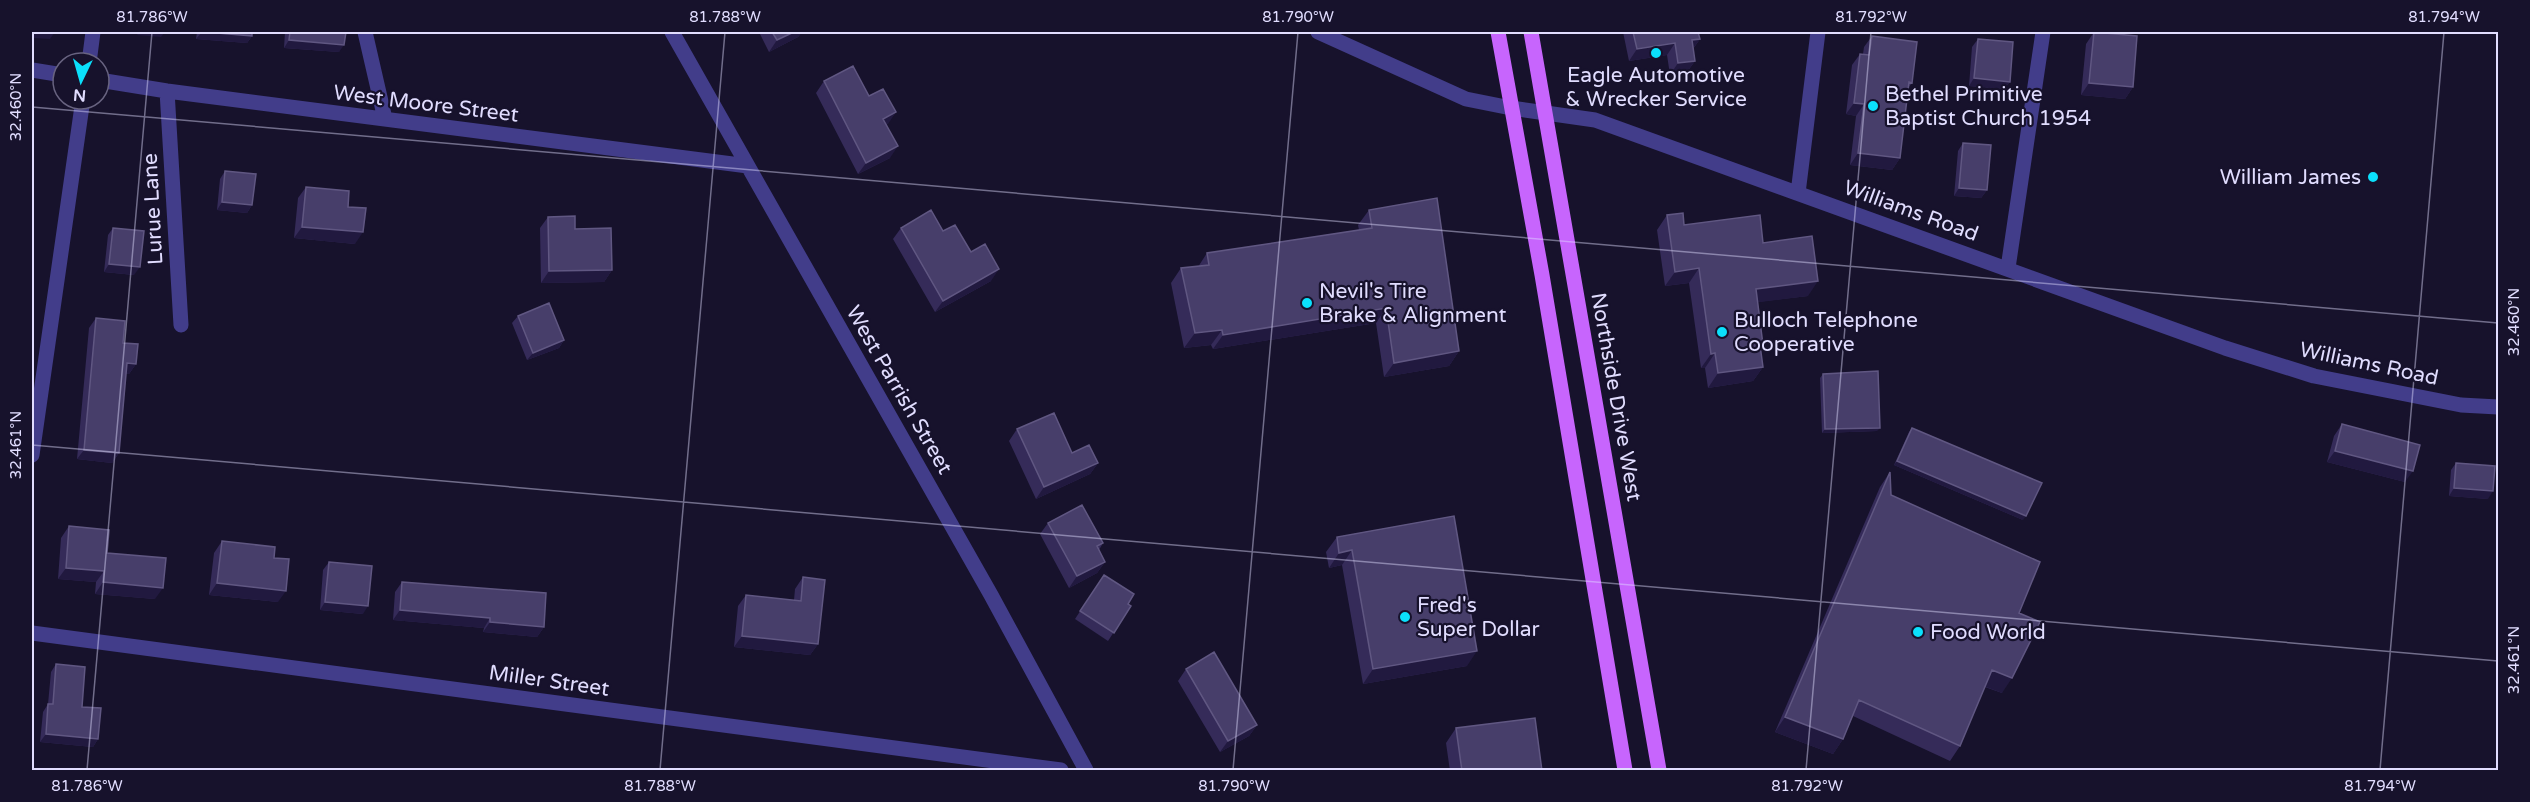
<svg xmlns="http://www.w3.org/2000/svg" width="2530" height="802" viewBox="0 0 2530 802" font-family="'Varela Round',sans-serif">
  <rect width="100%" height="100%" fill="#17122c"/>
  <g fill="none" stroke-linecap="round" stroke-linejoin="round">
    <path stroke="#423d8a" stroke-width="15" d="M 365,32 L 385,119
      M 672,32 L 991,595 L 1086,770
      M 1318,32 L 1466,99 L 1511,108 L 1595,120 L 2225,348 L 2314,376 L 2461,405 L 2498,407
      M 89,63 L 93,32
      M 32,70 L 63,75
      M 99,80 L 167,91 L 748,166
      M 167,91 L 181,325
      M 1798,193 L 1818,32
      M 2008,268 L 2043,32
      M 32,455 L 83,99
      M 32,633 L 1061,770"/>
    <path stroke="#c765fd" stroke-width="15" d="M 1498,32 L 1542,275 L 1625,770
      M 1531,32 L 1659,770"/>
  </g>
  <path fill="#352b59" d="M 197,32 L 252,32 L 252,36 L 247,43 L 196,39 Z
    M 285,32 L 346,32 L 339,52 L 284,48 Z
    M 759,32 L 802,32 L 798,37 L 769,52 Z
    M 1623,32 L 1698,32 L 1700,39 L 1693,49 L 1695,61 L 1687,72 L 1670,75 L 1667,55 L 1629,61 Z
    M 2094,32 L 2133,87 L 2125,99 L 2081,95 L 2086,44 Z
    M 1872,36 L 1912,83 L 1908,88 L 1900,158 L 1892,170 L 1850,165 L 1856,116 L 1846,114 L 1852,65 L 1860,54 L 1863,54 L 1864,47 Z
    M 1978,39 L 2010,82 L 2004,89 L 1969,86 L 1972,47 Z
    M 824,81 L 869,96 L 896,112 L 886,125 L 890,158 L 858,174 L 816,93 Z
    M 1963,143 L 1987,190 L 1981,198 L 1954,196 L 1958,151 Z
    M 225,171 L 252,205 L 247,213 L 217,210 L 220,179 Z
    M 306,187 L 348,207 L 355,244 L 294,238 L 298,198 Z
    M 1369,210 L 1459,351 L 1449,366 L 1384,377 L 1376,323 L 1213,349 L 1211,345 L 1184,348 L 1171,283 L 1181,268 L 1198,267 L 1207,253 L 1359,230 L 1358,225 Z
    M 1667,215 L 1684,225 L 1763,243 L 1808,296 L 1757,302 L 1760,348 L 1763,367 L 1753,381 L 1708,388 L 1705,368 L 1701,368 L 1689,283 L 1665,286 L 1657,230 Z
    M 548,217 L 575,229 L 612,270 L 604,282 L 541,283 L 540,228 Z
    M 113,228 L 134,275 L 104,272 L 108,235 Z
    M 901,228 L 943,231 L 971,252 L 991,281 L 935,312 L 893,239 Z
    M 518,316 L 564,340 L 559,348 L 527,360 L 512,323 Z
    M 96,318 L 123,343 L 136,364 L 129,374 L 126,374 L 119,453 L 112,463 L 77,459 L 89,328 Z
    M 1823,374 L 1877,431 L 1822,433 L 1820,378 Z
    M 2342,424 L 2405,482 L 2327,462 L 2334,436 Z
    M 1912,428 L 2023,520 L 1894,465 L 1909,432 Z
    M 1017,429 L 1072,453 L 1098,463 L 1090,474 L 1036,499 L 1009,441 Z
    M 2456,463 L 2488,499 L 2449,496 L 2451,470 Z
    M 1890,472 L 1891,495 L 2019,613 L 2002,693 L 1985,687 L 1960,746 L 1950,761 L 1853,716 L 1843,739 L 1833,754 L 1775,732 L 1880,487 Z
    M 1454,516 L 1467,666 L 1363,684 L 1342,565 L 1329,568 L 1326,552 L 1337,537 Z
    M 1048,523 L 1103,543 L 1099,550 L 1105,562 L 1097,573 L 1069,588 L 1040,534 Z
    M 69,526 L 107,553 L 155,599 L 95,594 L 96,582 L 58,579 L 61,538 Z
    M 222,541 L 274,558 L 278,602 L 209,595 L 214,553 Z
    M 329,562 L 363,614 L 320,610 L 323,570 Z
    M 1104,575 L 1128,604 L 1131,606 L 1108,641 L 1075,619 Z
    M 803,577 L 818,644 L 810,655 L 734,647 L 738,606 L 746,595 L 794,600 L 795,589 Z
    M 402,582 L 544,627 L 537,637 L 483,632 L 484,628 L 393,620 L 395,592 Z
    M 56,664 L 82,707 L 98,739 L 93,747 L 40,742 L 43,712 L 48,704 L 51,672 Z
    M 1186,669 L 1257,725 L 1249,736 L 1220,752 L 1178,681 Z
    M 1456,728 L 1542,771 L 1450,771 L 1446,743 Z"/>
  <path fill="#21193f" d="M 32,32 L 55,32 L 50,39 L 32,38 Z
    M 139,32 L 165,32 L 161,37 L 137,35 Z
    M 202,32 L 252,36 L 247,43 L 196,39 Z
    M 794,32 L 802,32 L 798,37 L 769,52 L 777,40 Z
    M 1700,39 L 1692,50 L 1692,40 Z
    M 289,40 L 344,45 L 339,52 L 284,48 Z
    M 1675,43 L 1667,55 L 1629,61 L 1637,49 Z
    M 1695,61 L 1687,72 L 1670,75 L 1678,63 Z
    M 1974,78 L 2010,82 L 2004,89 L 1969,86 Z
    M 2089,83 L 2133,87 L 2125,99 L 2081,95 Z
    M 1854,103 L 1864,104 L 1856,116 L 1846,114 Z
    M 896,112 L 888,124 L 875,130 L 883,119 Z
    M 898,146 L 890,158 L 858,174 L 866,163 Z
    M 1858,153 L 1900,158 L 1892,170 L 1850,165 Z
    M 1959,188 L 1987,190 L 1981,198 L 1954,196 Z
    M 222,202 L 252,205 L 247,213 L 217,210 Z
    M 302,227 L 363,232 L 355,244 L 294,238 Z
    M 109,264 L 140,267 L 134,275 L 104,272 Z
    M 1699,268 L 1689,283 L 1665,286 L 1675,272 Z
    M 999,269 L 991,281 L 935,312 L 943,301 Z
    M 612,270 L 604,282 L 541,283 L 549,271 Z
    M 1818,281 L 1808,296 L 1745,304 L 1756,289 Z
    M 1386,308 L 1376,323 L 1213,349 L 1223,335 Z
    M 1222,330 L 1211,345 L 1184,348 L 1195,333 Z
    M 564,340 L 559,348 L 527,360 L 533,353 Z
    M 1459,351 L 1449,366 L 1384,377 L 1394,363 Z
    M 1715,353 L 1705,368 L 1701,368 L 1711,354 Z
    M 127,363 L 136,364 L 129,374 L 120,373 Z
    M 1763,367 L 1753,381 L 1708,388 L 1718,373 Z
    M 1880,428 L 1877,431 L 1822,433 L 1825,429 Z
    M 84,450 L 119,453 L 112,463 L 77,459 Z
    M 2335,451 L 2413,471 L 2405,482 L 2327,462 Z
    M 1897,461 L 2026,516 L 2023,520 L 1894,465 Z
    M 1098,463 L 1090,474 L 1036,499 L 1044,487 Z
    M 2454,488 L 2493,491 L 2488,499 L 2449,496 Z
    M 1352,550 L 1342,565 L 1329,568 L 1339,553 Z
    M 1105,562 L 1097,573 L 1069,588 L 1077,576 Z
    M 66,568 L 104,571 L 96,582 L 58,579 Z
    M 103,582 L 163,588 L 155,599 L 95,594 Z
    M 217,583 L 286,591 L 278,602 L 209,595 Z
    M 325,602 L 368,606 L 363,614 L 320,610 Z
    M 400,610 L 490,618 L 484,628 L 393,620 Z
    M 490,622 L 544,627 L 537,637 L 483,632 Z
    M 742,636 L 818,644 L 810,655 L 734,647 Z
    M 1477,651 L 1467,666 L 1363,684 L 1373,669 Z
    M 1992,670 L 2012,678 L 2002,693 L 1981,685 Z
    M 1785,717 L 1843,739 L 1833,754 L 1775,732 Z
    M 1257,725 L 1249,736 L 1220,752 L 1228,741 Z
    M 46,734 L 98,739 L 93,747 L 40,742 Z"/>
  <path fill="#473e6a" stroke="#605782" stroke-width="1.5" d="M 205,32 L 252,32 L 252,36 Z
    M 290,32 L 346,32 L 344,45 L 289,40 Z
    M 772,32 L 794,32 L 777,40 Z
    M 1633,32 L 1698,32 L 1700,39 L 1692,40 L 1695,61 L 1678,63 L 1675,43 L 1637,49 Z
    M 2094,32 L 2137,36 L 2133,87 L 2089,83 Z
    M 1872,36 L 1917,42 L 1912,83 L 1909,82 L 1900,158 L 1858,153 L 1864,104 L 1854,103 L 1860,54 L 1869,55 Z
    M 1978,39 L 2013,42 L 2010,82 L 1974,78 Z
    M 853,66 L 869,96 L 883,89 L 896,112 L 883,119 L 898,146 L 866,163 L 824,81 Z
    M 1963,143 L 1991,145 L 1987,190 L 1959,188 Z
    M 225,171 L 256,174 L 252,205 L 222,202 Z
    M 306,187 L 349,191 L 348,207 L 366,208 L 363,232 L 302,227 Z
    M 1437,198 L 1459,351 L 1394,363 L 1386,308 L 1223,335 L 1222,330 L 1195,333 L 1181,268 L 1209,265 L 1207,253 L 1372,228 L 1369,210 Z
    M 931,210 L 943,231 L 955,225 L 971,252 L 985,244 L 999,269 L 943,301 L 901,228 Z
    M 1683,213 L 1684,225 L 1760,215 L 1763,243 L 1812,236 L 1818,281 L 1756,289 L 1763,345 L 1760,345 L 1763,367 L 1718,373 L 1715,353 L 1711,354 L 1699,268 L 1675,272 L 1667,215 Z
    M 575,216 L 575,229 L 611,228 L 612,270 L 549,271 L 548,217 Z
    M 113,228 L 144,231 L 140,267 L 109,264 Z
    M 549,303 L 564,340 L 533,353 L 518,316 Z
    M 96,318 L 125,321 L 123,343 L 138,344 L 136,364 L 127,363 L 119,453 L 84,450 Z
    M 1878,371 L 1880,428 L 1825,429 L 1823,374 Z
    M 1054,413 L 1072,453 L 1089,445 L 1098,463 L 1044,487 L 1017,429 Z
    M 2342,424 L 2420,445 L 2413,471 L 2335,451 Z
    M 1912,428 L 2042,483 L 2026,516 L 1897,461 Z
    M 2456,463 L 2495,466 L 2493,491 L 2454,488 Z
    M 1890,472 L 1891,495 L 2040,562 L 2019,613 L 2040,622 L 2012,678 L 1992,670 L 1960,746 L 1859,700 L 1843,739 L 1785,717 Z
    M 1082,505 L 1103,543 L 1097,546 L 1105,562 L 1077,576 L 1048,523 Z
    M 1454,516 L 1477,651 L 1373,669 L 1352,550 L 1339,553 L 1337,537 Z
    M 69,526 L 109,530 L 107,553 L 166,558 L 163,588 L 103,582 L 104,571 L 66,568 Z
    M 222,541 L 275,547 L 274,558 L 289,559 L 286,591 L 217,583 Z
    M 329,562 L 372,566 L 368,606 L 325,602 Z
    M 1104,575 L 1134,594 L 1128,604 L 1131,606 L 1114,633 L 1080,611 Z
    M 803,577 L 825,580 L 818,644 L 742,636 L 746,595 L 801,601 Z
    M 402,582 L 546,593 L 544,627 L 490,622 L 490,618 L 400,610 Z
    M 1214,652 L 1257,725 L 1228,741 L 1186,669 Z
    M 56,664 L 85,667 L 82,707 L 101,708 L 98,739 L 46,734 L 48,704 L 53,704 Z
    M 1535,718 L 1542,771 L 1462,771 L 1456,728 Z"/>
  <path fill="none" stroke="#e1ddff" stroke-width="1.5" stroke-opacity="0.45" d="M 32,107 L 2498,323M 32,445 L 2498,661M 87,770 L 152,32M 660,770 L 725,32M 1233,770 L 1298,32M 1806,770 L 1871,32M 2380,770 L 2444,32"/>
  <g fill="#0be0fc" stroke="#17122c" stroke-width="2">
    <circle cx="1656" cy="53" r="6"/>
    <circle cx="1873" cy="106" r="6"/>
    <circle cx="2373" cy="177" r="6"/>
    <circle cx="1307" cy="303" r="6"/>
    <circle cx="1722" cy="332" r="6"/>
    <circle cx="1405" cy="617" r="6"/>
    <circle cx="1918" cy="632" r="6"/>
  </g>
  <g text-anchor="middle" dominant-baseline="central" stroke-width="4.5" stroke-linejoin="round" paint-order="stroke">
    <g font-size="21" fill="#e1ddff" stroke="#17122c" text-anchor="start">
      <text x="1656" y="75" text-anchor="middle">Eagle Automotive<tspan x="1656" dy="24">&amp; Wrecker Service</tspan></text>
      <text x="1885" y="94">Bethel Primitive<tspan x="1885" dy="24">Baptist Church 1954</tspan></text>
      <text x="2361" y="177" text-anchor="end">William James</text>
      <text x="1319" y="291">Nevil's Tire<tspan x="1319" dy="24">Brake &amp; Alignment</tspan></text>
      <text x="1734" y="320">Bulloch Telephone<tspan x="1734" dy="24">Cooperative</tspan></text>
      <text x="1417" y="605">Fred's<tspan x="1417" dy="24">Super Dollar</tspan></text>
      <text x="1930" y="632">Food World</text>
    </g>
    <g font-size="21" fill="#e1ddff" stroke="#17122c">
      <text transform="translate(426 104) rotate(7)">West Moore Street</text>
      <text transform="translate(153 209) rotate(-93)">Lurue Lane</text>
      <text transform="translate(1911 211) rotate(20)">Williams Road</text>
      <text transform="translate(2369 364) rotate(12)">Williams Road</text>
      <text transform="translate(899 390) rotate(60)">West Parrish Street</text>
      <text transform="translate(1616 397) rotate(80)">Northside Drive West</text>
      <text transform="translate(549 681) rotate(8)">Miller Street</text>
    </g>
  </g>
  <rect width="2530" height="802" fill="none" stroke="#17122c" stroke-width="66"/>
  <g transform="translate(81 81) rotate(185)"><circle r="28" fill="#17122c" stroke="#686380" stroke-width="1.5"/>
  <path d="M0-4.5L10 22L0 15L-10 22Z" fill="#0be0fc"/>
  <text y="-9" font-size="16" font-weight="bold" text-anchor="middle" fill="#e1ddff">N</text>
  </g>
  <rect x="33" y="33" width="2464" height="736" fill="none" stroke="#e1ddff" stroke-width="2"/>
  <g font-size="15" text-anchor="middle" fill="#e1ddff">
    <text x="152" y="22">81.786°W</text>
    <text x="725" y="22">81.788°W</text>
    <text x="1298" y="22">81.790°W</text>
    <text x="1871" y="22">81.792°W</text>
    <text x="2444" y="22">81.794°W</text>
    <text transform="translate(16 107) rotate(-90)" y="5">32.460°N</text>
    <text transform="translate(2514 322) rotate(-90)" y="5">32.460°N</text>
    <text transform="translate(16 445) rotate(-90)" y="5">32.461°N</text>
    <text transform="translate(2514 660) rotate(-90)" y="5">32.461°N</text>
    <text x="87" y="791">81.786°W</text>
    <text x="660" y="791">81.788°W</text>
    <text x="1234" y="791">81.790°W</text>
    <text x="1807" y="791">81.792°W</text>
    <text x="2380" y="791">81.794°W</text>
  </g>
</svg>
